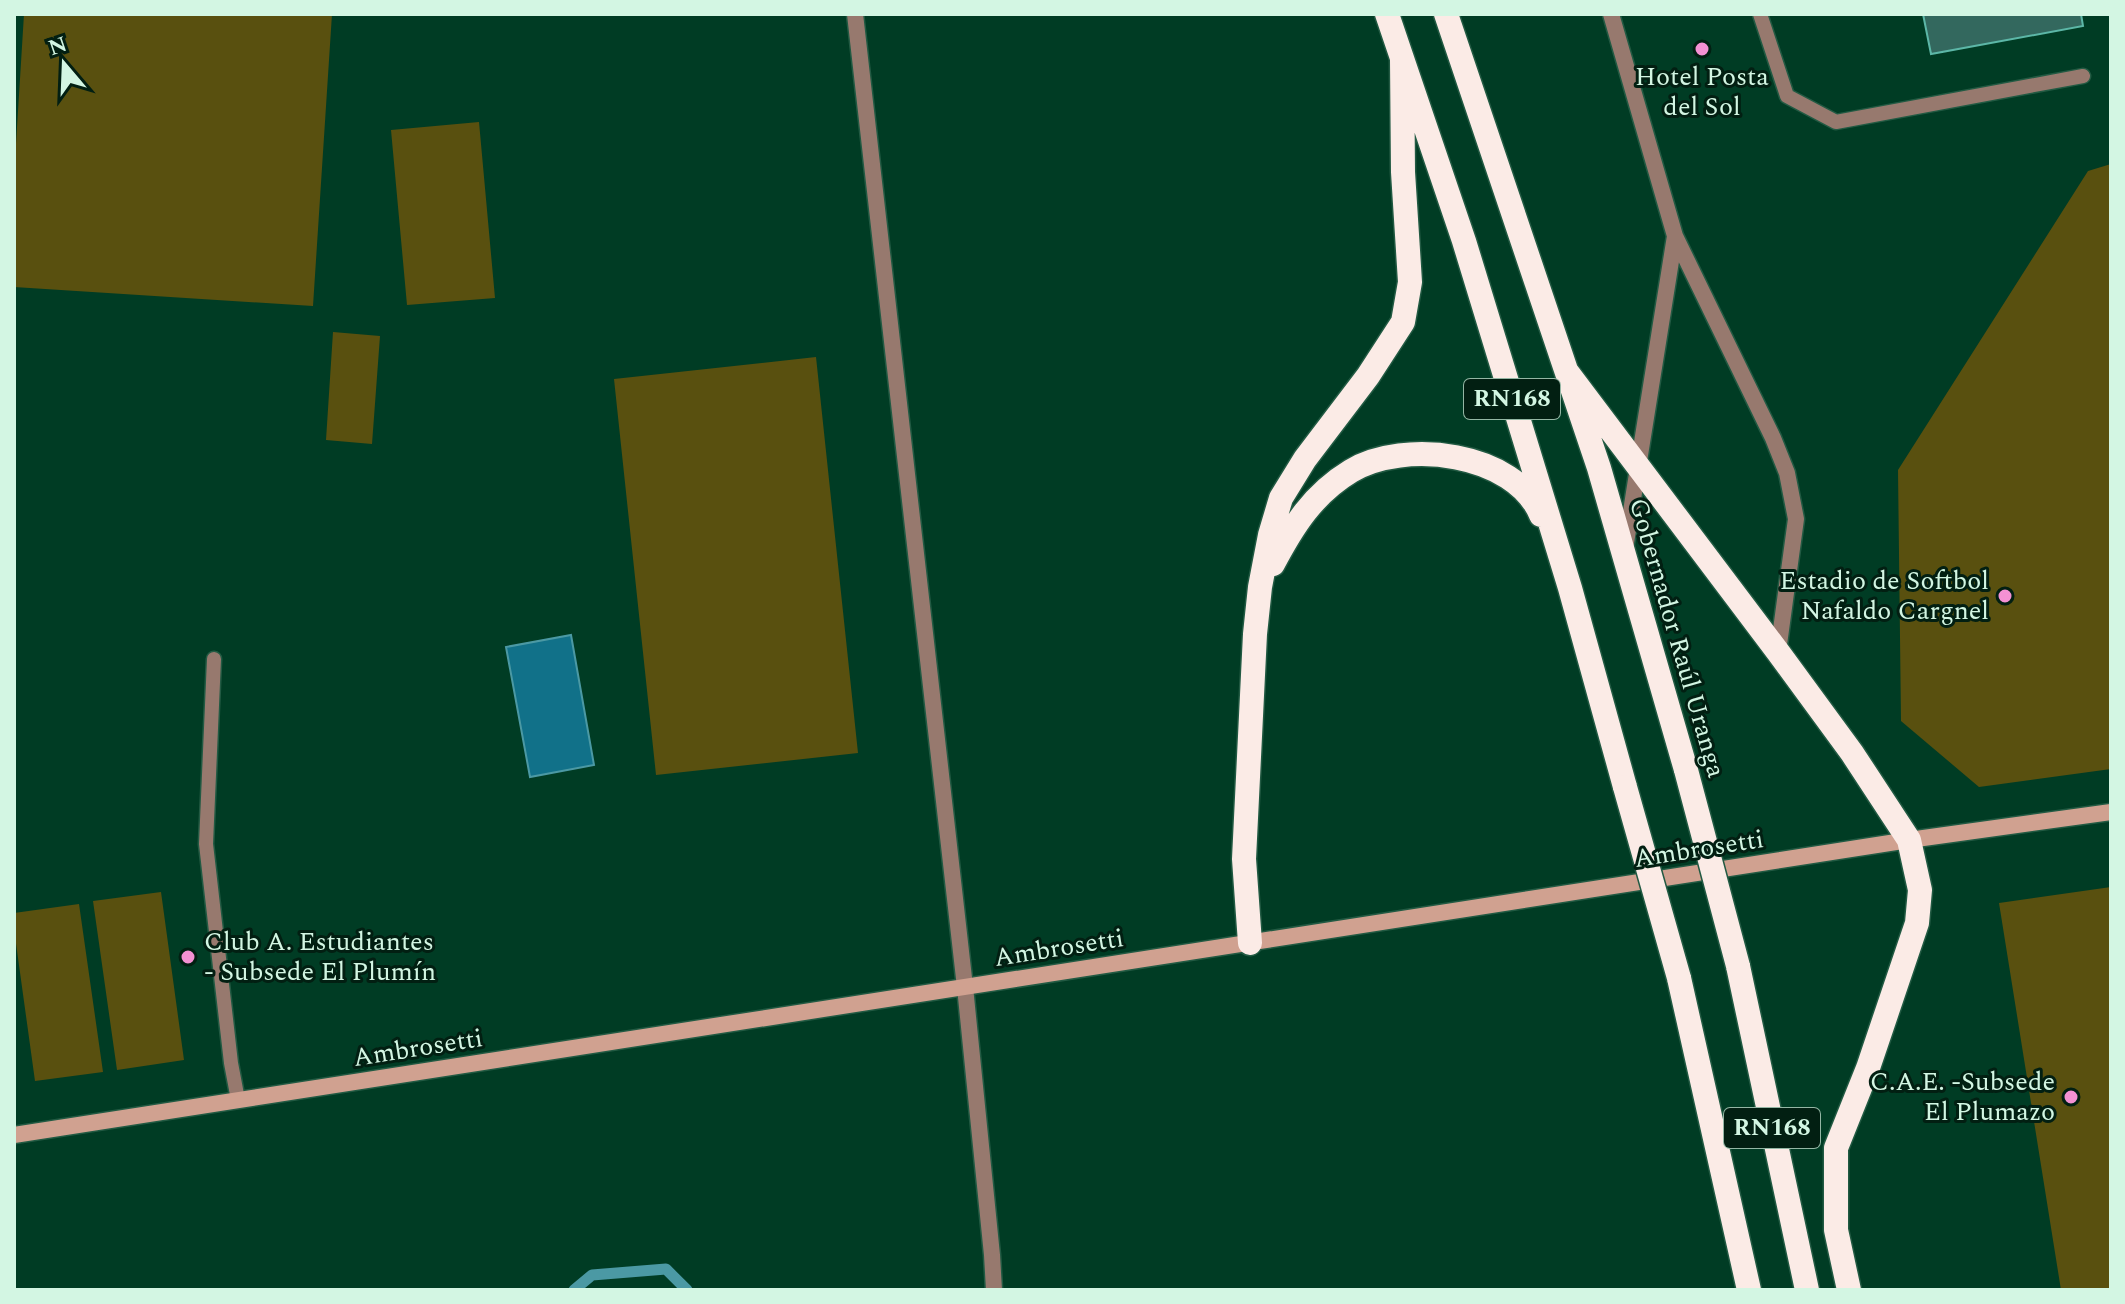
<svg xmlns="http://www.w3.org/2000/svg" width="2125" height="1304" viewBox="0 0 2125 1304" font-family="Spectral,serif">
  <rect width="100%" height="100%" fill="#003c24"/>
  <path fill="#59500f" d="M 24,14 L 332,14 L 313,306 L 14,287 L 14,176 Z
    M 479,122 L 495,298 L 407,305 L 391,130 Z
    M 2111,164 L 2111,769 L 1979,787 L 1901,721 L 1898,470 L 2088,171 Z
    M 333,332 L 380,336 L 372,444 L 326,440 Z
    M 816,357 L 858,753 L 656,775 L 614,379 Z
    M 2111,887 L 2111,1290 L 2061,1290 L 1999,903 Z
    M 161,892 L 184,1060 L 117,1070 L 93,901 Z
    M 79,904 L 103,1072 L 35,1081 L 14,929 L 14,913 Z"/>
  <path fill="#117189" stroke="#4b99a4" stroke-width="2" d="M 571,635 L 594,765 L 530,777 L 506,647 Z"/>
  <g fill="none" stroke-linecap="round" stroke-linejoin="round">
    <path stroke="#4b99a4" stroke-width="11" d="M 574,1290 L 592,1275 L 666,1269 L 687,1290"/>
  </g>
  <path fill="#33685e" stroke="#5cb7a7" stroke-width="2" d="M 1923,14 L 2081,14 L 2083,26 L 1931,54 Z"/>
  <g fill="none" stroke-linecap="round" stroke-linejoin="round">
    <g stroke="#225a43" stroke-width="17">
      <path id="lane" d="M 1760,14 L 1787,96 L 1836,122 L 2083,76
        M 214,659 L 206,844 L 231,1063 L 238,1100"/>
    </g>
    <g stroke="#225a43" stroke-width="19">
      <path id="street" d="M 855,14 L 965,987 L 992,1255 L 994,1290
        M 1611,14 L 1675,236 L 1773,438 L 1787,473 L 1796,519 L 1778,652
        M 1625,549 L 1675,236"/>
    </g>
    <g stroke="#225a43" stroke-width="19">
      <path id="secondary" d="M 14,1135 L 1909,840 L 2111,812"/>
    </g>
    <g stroke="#225a43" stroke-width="27">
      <path id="highway" d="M 1387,14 L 1464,241 L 1570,588 L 1625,787
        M 1446,14 L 1599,468 L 1686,770
        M 1567,372 L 1778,652 L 1852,753 L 1909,840 L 1920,890 L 1917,923 L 1868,1068 L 1836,1148 L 1836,1230 L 1849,1290
        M 1273,564 C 1293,526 1313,494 1351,471 C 1404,439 1515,452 1541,515
        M 1250,943 L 1244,859 L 1255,634 L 1260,587 L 1270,535 L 1281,498 L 1305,459 L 1368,376 L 1403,322 L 1410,282 L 1403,172 L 1402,60
        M 1738,966 L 1807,1290
        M 1679,978 L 1749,1290"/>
    </g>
    <use href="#lane" stroke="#97796e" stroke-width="14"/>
    <use href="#street" stroke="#97796e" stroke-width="16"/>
    <use href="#secondary" stroke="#d0a190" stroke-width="16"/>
    <use href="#highway" stroke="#fbebe6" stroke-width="24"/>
    <g stroke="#225a43" stroke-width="27" stroke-linecap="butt">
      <path id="highway-bridge" d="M 1686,770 L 1738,966
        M 1625,787 L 1679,978"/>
    </g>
    <use href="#highway-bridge" stroke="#fbebe6" stroke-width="24"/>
  </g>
  <g fill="#f491d3" stroke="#021f12" stroke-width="3">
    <circle cx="1702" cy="49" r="8"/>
    <circle cx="2005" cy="596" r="8"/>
    <circle cx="188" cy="957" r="8"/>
    <circle cx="2071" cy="1097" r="8"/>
  </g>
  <g text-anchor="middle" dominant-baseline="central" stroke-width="6" stroke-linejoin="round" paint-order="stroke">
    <g fill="#021f12" stroke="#94b6a4" stroke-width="2">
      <rect x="1464" y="379" width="96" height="40" rx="6"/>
      <rect x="1724" y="1108" width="96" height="40" rx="6"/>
    </g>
    <g font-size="24" font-weight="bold" fill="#d3f6e3">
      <text x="1512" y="399">RN168</text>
      <text x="1772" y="1128">RN168</text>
    </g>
    <g font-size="26" fill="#d3f6e3" stroke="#021f12" text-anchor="end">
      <text x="1702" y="77" text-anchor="middle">Hotel Posta<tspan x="1702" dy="30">del Sol</tspan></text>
      <text x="1989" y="581">Estadio de Softbol<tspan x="1989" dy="30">Nafaldo Cargnel</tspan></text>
      <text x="204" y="942" text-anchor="start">Club A. Estudiantes<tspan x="204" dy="30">- Subsede El Plumín</tspan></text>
      <text x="2055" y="1082">C.A.E. -Subsede<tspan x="2055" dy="30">El Plumazo</tspan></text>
    </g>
    <g font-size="26" fill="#d3f6e3" stroke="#021f12">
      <text transform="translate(1677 638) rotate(74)">Gobernador Raúl Uranga</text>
      <text transform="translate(1699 849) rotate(-9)">Ambrosetti</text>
      <text transform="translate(1059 948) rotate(-9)">Ambrosetti</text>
      <text transform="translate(418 1048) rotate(-9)">Ambrosetti</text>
    </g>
  </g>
  <rect width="2125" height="1304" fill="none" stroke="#d3f6e3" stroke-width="32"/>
  <g transform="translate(64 64) rotate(341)" stroke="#021f12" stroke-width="6" paint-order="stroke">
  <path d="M0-6L14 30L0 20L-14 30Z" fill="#d3f6e3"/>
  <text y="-12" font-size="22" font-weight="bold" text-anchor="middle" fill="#d3f6e3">N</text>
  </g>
</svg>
